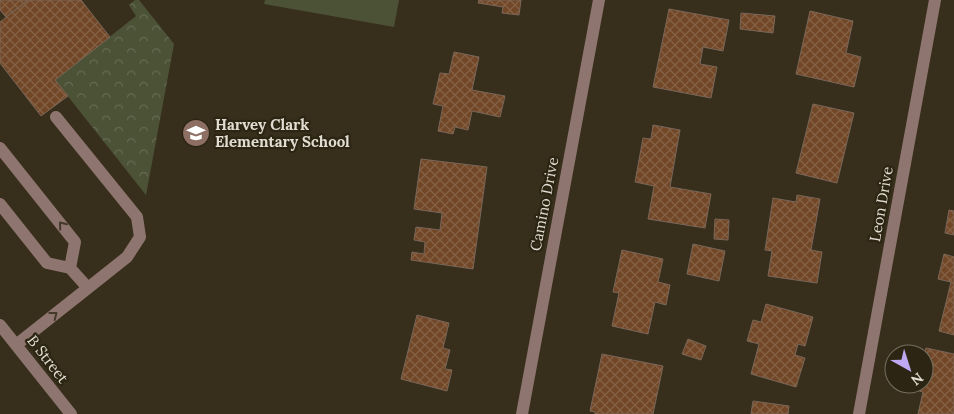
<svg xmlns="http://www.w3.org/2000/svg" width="954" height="414" viewBox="0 0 954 414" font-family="Lora,serif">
  <defs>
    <pattern id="park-crowns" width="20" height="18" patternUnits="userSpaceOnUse" patternTransform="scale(1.25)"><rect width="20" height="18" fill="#4c5236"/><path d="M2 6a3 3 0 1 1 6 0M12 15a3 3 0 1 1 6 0" fill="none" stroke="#666a52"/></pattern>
    <pattern id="building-cross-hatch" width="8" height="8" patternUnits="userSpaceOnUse" patternTransform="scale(1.25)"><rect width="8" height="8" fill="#714727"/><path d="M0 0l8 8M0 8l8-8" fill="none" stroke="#856145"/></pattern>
  </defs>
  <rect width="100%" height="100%" fill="#372f1c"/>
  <path fill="url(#park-crowns)" d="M 135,0 L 139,0 L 174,44 L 146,195 L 55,80 L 136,16 L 129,5 Z"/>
  <path fill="#4c5236" d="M 265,0 L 399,0 L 394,27 L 264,4 Z"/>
  <path fill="url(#building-cross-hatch)" stroke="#7a6659" d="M 0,0 L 26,0 L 27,1 L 6,17 L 0,10 Z
    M 28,0 L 81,0 L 110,37 L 55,80 L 68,96 L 41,116 L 0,63 L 0,22 Z
    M 479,0 L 521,0 L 519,15 L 502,13 L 503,7 L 478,3 Z
    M 669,9 L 729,20 L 723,51 L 703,47 L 700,64 L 717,67 L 711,98 L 653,87 Z
    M 810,11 L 853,21 L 846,53 L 861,57 L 854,87 L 796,74 Z
    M 741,13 L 775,16 L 773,33 L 740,29 Z
    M 454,52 L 479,57 L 472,90 L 505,96 L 500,117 L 472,111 L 468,130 L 455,127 L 453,134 L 438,131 L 443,106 L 433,104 L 440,73 L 449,74 Z
    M 813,104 L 854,113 L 837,183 L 796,173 Z
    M 653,125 L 680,130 L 670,187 L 711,194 L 705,228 L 648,219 L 654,186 L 635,182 L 643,138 L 651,139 Z
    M 421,159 L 487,167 L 473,269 L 411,260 L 412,252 L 424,254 L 425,242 L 414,240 L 416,227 L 440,230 L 442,213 L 414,209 Z
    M 797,195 L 820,199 L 811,250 L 822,252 L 817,283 L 768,276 L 772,251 L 765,250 L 773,198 L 796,202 Z
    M 949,210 L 954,211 L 954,235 L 945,233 Z
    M 715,219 L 729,220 L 728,240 L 714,239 Z
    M 693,244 L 725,251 L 719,281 L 687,274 Z
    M 622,250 L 663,259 L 658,282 L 670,285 L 666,305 L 655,302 L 648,334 L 612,326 L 619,293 L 613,292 Z
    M 944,254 L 954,257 L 954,335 L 939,331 L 951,282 L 938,279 Z
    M 766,304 L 813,317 L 805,346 L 798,344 L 795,355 L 805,358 L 796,387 L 751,374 L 759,344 L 747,341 L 753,320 L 761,322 Z
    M 417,315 L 449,323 L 443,348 L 450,350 L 445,369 L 452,370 L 447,391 L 401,379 Z
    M 688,339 L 706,346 L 701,360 L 682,354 Z
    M 926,348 L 954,354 L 954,414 L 918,414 L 923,392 L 916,390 L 917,384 L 924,384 L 924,355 Z
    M 602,354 L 663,366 L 653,414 L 595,414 L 595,412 L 590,411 Z
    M 753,401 L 789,406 L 788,414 L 751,414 Z"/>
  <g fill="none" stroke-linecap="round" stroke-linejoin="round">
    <path stroke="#8e756f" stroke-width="12" d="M 56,117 L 137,217 L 140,237 L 127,257 L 88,288
      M 0,148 L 75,242 L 70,268
      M 0,204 L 47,263 L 70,268 L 88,288 L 16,345
      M 0,325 L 71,414
      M 522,414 L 599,0
      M 859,414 L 935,0"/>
  </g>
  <defs><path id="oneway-chevron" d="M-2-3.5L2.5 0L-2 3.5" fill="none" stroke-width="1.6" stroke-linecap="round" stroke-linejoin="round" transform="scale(1.25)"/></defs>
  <g stroke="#45392a">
    <use href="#oneway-chevron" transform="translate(62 225) rotate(-129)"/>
    <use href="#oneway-chevron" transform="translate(54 315) rotate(-38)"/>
  </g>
  <defs>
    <g id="school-disc" transform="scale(1.4375)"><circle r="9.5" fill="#8d6e63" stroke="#2d2513"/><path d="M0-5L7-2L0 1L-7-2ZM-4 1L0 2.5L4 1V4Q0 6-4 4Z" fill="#fff"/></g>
  </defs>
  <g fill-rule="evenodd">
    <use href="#school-disc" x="196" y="133"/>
  </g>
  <g text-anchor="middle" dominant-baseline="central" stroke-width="4.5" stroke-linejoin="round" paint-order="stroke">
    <g font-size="15" font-weight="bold" fill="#e2ddd2" stroke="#2d2513" text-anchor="start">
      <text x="215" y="124">Harvey Clark<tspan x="215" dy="17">Elementary School</tspan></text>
    </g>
    <g font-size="15" fill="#e2ddd2" stroke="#2d2513">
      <text transform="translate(544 204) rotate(-79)">Camino Drive</text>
      <text transform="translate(881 204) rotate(-80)">Leon Drive</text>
      <text transform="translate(48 359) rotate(52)">B Street</text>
    </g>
  </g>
  <g transform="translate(909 369) rotate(141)"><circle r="24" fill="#2d2513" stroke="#756f5f"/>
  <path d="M0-4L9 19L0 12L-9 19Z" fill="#c0a8f3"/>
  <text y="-8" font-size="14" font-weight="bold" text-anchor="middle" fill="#e2ddd2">N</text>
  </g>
</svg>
